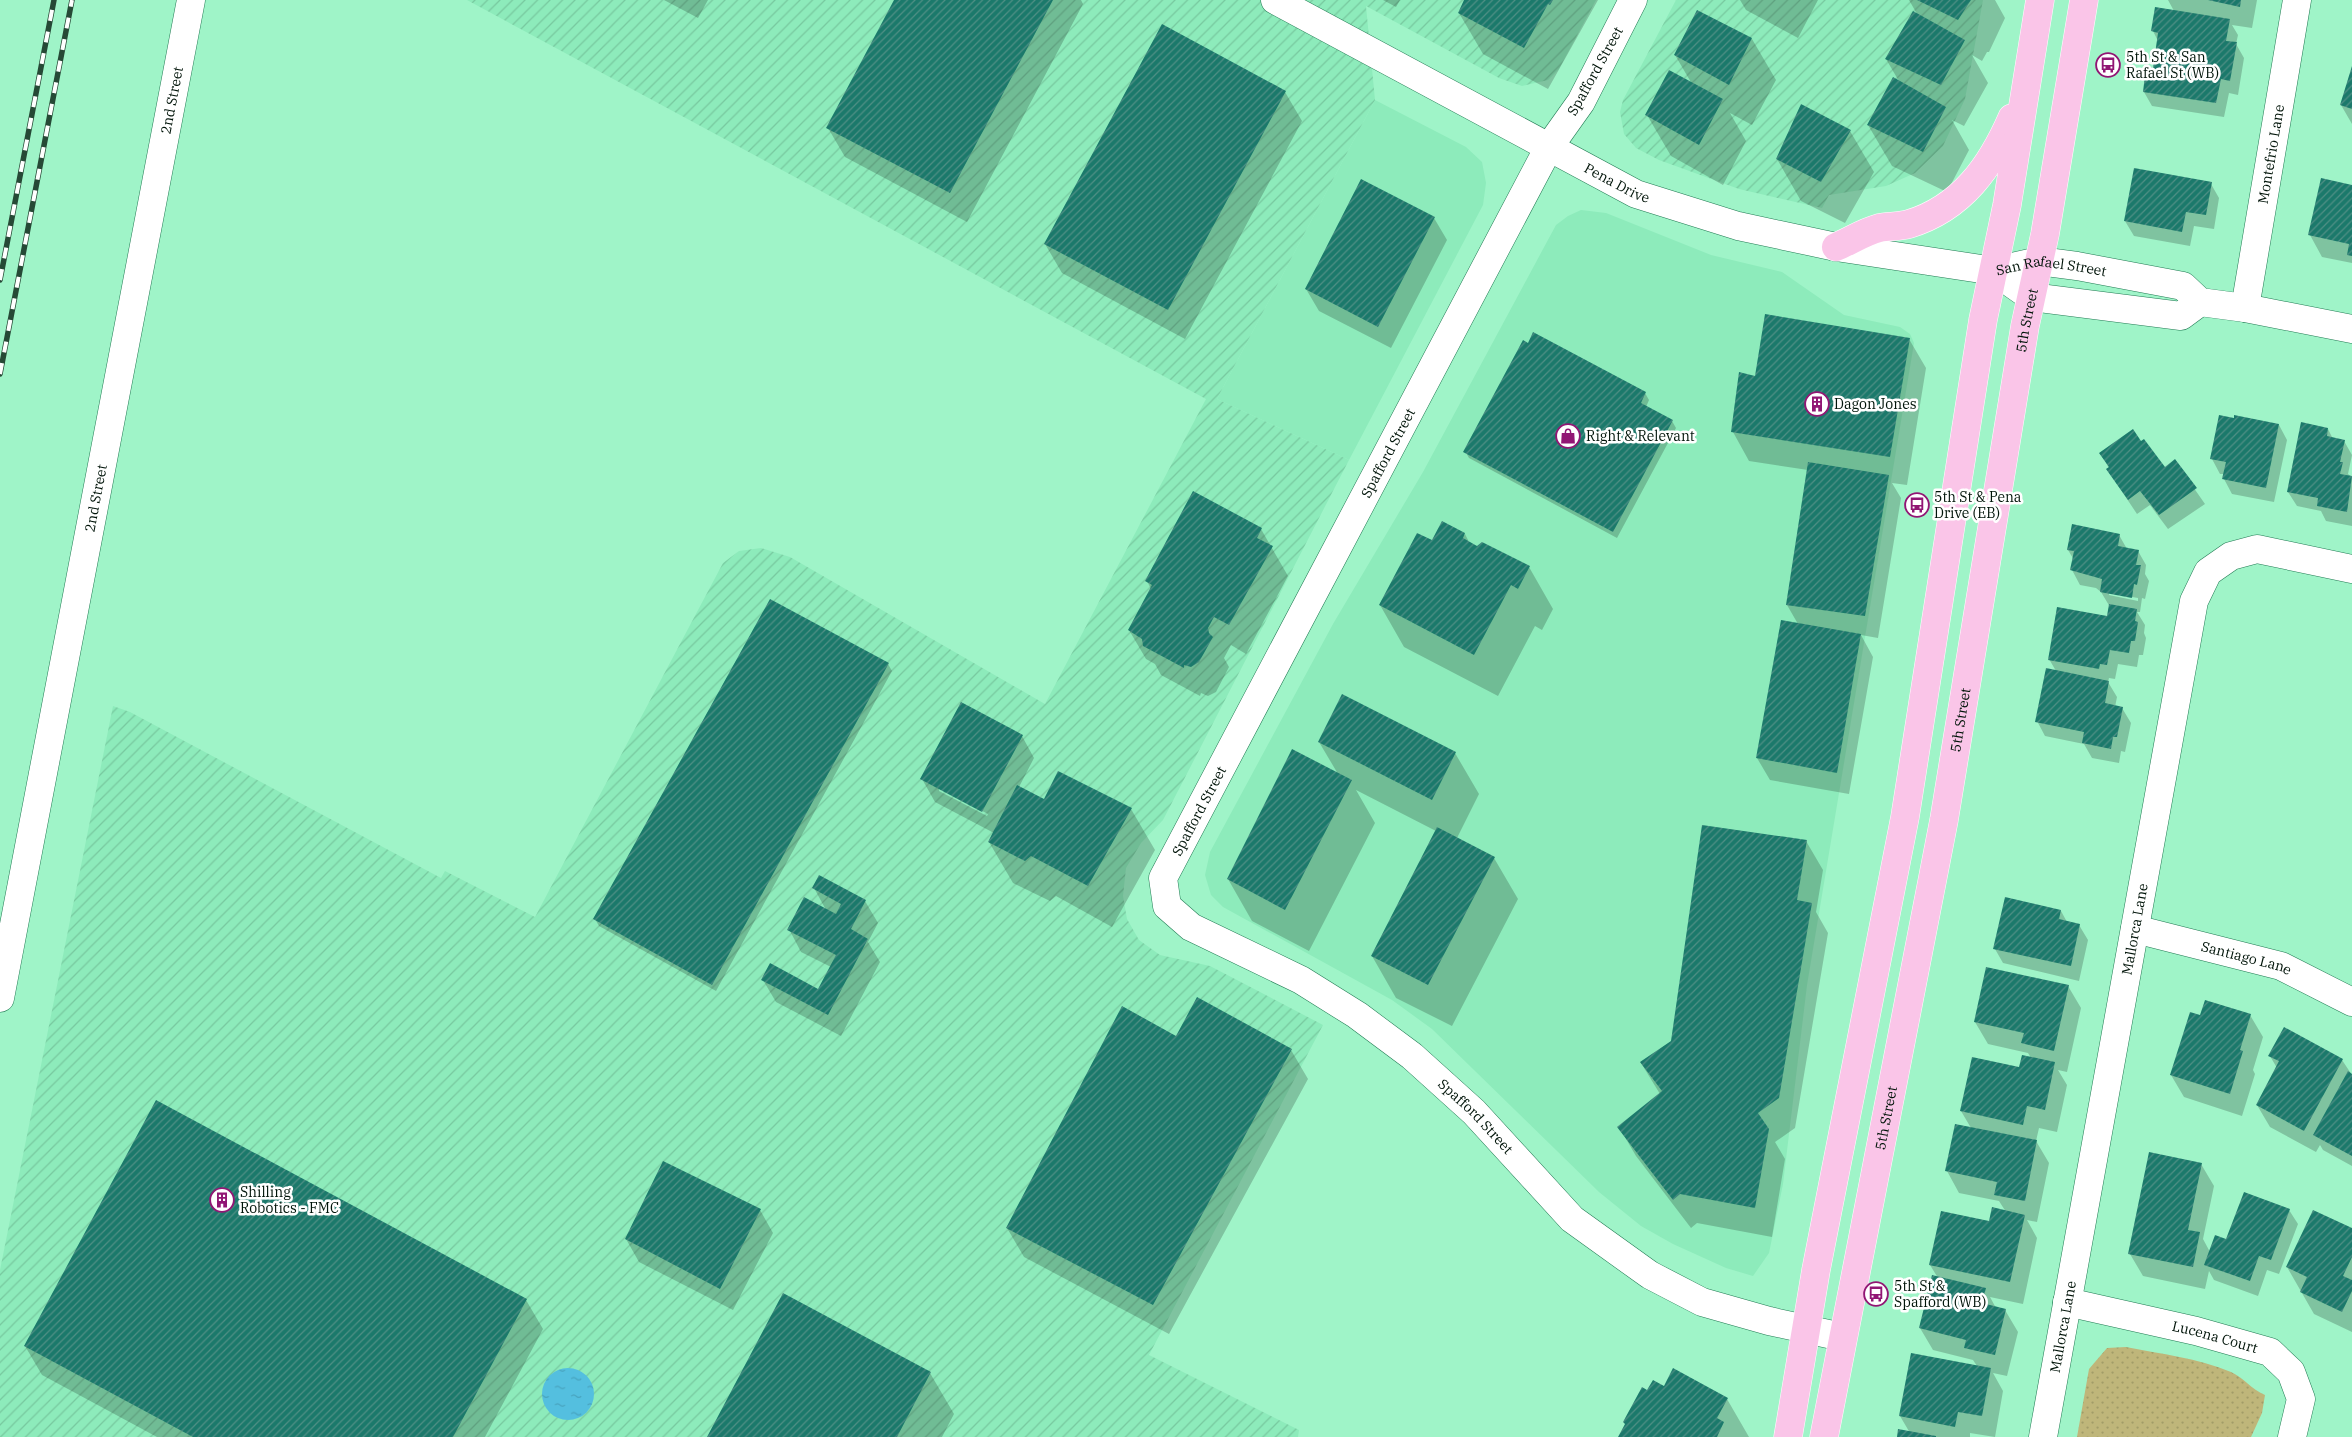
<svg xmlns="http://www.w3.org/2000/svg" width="2352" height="1437" viewBox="0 0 2352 1437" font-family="'IBM Plex Serif',serif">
  <defs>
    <pattern id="industrial-furrows" width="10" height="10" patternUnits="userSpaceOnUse" patternTransform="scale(1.25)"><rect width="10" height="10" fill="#8debbb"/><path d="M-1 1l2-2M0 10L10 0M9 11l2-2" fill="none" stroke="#78c99f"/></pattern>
    <pattern id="park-dots" width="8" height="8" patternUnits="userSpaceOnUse" patternTransform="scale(1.25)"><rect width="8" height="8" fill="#bfb67a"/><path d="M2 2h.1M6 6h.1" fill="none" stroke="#a29c68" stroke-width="1.8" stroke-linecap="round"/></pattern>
    <pattern id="water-ripples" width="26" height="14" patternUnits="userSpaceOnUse" patternTransform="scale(1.25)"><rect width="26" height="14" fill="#54bfdf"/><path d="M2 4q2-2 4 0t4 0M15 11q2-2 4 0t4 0" fill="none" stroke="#47a3be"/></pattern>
    <pattern id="building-hatch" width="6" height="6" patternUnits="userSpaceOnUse" patternTransform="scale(1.25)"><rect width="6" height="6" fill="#1b796b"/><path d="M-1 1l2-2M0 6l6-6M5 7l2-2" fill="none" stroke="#508f85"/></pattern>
  </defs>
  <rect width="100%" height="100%" fill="#9ff4c8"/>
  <path fill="#8debbb" d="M 1375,100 L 1466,147 L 1482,162 L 1486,183 L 1483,205 L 1349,460 L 1217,399 Z
    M 1581,210 L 1606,213 L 1711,255 L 1782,272 L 1844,315 L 1900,327 L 1910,334 L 1914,343 L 1807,985 L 1783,1184 L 1769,1253 L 1753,1276 L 1726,1268 L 1673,1244 L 1641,1226 L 1599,1192 L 1432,1029 L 1392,1000 L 1223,907 L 1211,895 L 1205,875 L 1210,852 L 1333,624 L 1423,472 L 1556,225 L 1568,216 Z"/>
  <path fill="url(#industrial-furrows)" d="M 467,0 L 1596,0 L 1559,69 L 1548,80 L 1522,86 L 1499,78 L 1366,6 L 1375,100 L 1217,399 L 1349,460 L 1163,820 L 1141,843 L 1126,868 L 1123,896 L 1127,919 L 1139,940 L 1160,955 L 1210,966 L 1323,1025 L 1149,1355 L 1299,1430 L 1298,1437 L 0,1437 L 0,1270 L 113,706 L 130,712 L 441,878 L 445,871 L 535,917 L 723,563 L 739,551 L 761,548 L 790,557 L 1045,704 L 1206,399 Z
    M 1676,0 L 1983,0 L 1965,99 L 1943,146 L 1915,173 L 1886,186 L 1829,195 L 1822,208 L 1739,189 L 1659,160 L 1636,148 L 1624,134 L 1620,112 L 1623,100 Z"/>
  <path fill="url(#park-dots)" d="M 2126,1347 C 2161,1354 2198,1358 2231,1372 C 2244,1378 2251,1389 2265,1395 L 2262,1413 L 2251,1437 L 2077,1437 L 2089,1369 L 2107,1348 Z"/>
  <path fill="url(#water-ripples)" d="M542 1394a26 26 0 1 1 52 0a26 26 0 1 1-52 0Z"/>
  <path fill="#0003" fill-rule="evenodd" d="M 664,0 L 708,0 L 698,18 Z
    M 896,0 L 1081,0 L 1083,4 L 967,222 L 845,157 L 828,128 Z
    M 1383,0 L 1400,0 L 1396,7 Z
    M 1466,0 L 1598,0 L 1548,89 L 1483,54 L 1459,13 Z
    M 1740,0 L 1818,0 L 1798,38 L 1746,10 Z
    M 1909,0 L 1995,0 L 2005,18 L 1989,52 L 1987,52 L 1982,61 L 1972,55 L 1988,83 L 1964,126 L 1952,120 L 1969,150 L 1947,192 L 1892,166 L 1868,125 L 1900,83 L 1886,59 L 1917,14 Z
    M 2168,0 L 2257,0 L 2252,28 L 2232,25 L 2238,35 L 2236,44 L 2244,58 L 2238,95 L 2229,93 L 2224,117 L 2152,106 L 2144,92 L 2154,69 L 2158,41 L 2153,31 L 2174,11 Z
    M 1752,39 L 1776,80 L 1752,125 L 1730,113 L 1746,141 L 1723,185 L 1671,156 L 1647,115 L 1692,84 L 1675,55 Z
    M 2352,69 L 2352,124 L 2341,105 Z
    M 1285,92 L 1302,121 L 1185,339 L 1062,273 L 1045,244 Z
    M 1850,131 L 1874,172 L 1845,223 L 1801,201 L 1777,159 Z
    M 2211,184 L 2219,198 L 2214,229 L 2194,226 L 2190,246 L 2134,236 L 2125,221 Z
    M 2352,186 L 2352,263 L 2322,257 L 2310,235 Z
    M 1434,218 L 1447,240 L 1391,348 L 1319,311 L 1306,289 Z
    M 1909,339 L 1926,368 L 1907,485 L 1892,483 L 1901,498 L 1878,638 L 1861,635 L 1873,657 L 1849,794 L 1770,780 L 1757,758 L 1798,624 L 1787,605 L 1808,470 L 1749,461 L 1733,432 L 1756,377 Z
    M 1645,393 L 1649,400 L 1646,407 L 1672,421 L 1676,428 L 1617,538 L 1469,458 L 1465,451 Z
    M 2279,425 L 2287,440 L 2274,502 L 2232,494 L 2224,479 L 2225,474 L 2220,474 L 2212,459 Z
    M 2328,429 L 2333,439 L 2344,441 L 2352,455 L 2348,474 L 2352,477 L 2352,526 L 2326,521 L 2321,511 L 2297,506 L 2288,492 Z
    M 2140,443 L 2165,468 L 2175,461 L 2205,504 L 2168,529 L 2150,505 L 2137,514 L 2117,484 L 2101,453 Z
    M 1261,529 L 1288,576 L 1246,654 L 1231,645 L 1224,658 L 1229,667 L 1216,692 L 1208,696 L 1201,693 L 1200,696 L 1161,675 L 1155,664 L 1146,659 L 1129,630 L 1151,589 L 1147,581 Z
    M 1465,534 L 1470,544 L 1529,567 L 1553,609 L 1542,630 L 1535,626 L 1498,696 L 1404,647 L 1380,605 Z
    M 2119,535 L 2127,549 L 2138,551 L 2146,565 L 2145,574 L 2149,581 L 2145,599 L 2142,598 L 2140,612 L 2137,612 L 2145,625 L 2144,633 L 2146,638 L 2143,655 L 2139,655 L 2137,667 L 2118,664 L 2115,679 L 2109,678 L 2108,682 L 2117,697 L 2115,707 L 2122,708 L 2131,723 L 2125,752 L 2121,751 L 2119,763 L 2092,758 L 2084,744 L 2045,736 L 2037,721 L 2056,671 L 2049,659 L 2108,618 L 2110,607 L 2101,592 L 2096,588 L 2080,585 L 2072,570 L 2074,560 L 2068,550 ZM 2109,593 L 2138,598 L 2138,601 L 2109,595 Z
    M 888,664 L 892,671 L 716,991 L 599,926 L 595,919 Z
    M 1022,736 L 1034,758 L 1019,787 L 1044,801 L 1131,809 L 1155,850 L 1112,927 L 1056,896 L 1050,901 L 1013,883 L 989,842 L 994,833 L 935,802 L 922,779 ZM 939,788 L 988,814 L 987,816 L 939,791 Z
    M 1319,742 L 1455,753 L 1479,794 L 1457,838 L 1494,858 L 1518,899 L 1452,1026 L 1396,998 L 1372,956 L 1436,831 L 1356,790 L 1375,823 L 1309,951 L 1252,921 L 1228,879 L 1338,774 Z
    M 1806,841 L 1823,870 L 1816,912 L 1828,933 L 1795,1128 L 1775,1142 L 1785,1159 L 1772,1237 L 1697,1223 L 1691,1228 L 1636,1156 L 1619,1127 L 1660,1094 L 1641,1063 L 1672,1042 Z
    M 814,888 L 865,901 L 878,923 L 868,942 L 880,962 L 841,1036 L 776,1002 L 763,980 L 819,991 L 831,967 L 801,952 L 789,929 L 826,910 Z
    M 2061,911 L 2067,922 L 2079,925 L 2088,940 L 2079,981 L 2003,963 L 1995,949 Z
    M 2068,986 L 2081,1008 L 2067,1072 L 2058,1070 L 2067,1085 L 2057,1132 L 2039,1128 L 2036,1141 L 2049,1163 L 2037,1222 L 2027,1220 L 2037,1238 L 2023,1304 L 1990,1297 L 1996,1308 L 2005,1310 L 2018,1332 L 2007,1376 L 1993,1373 L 2003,1391 L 1995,1437 L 1970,1433 L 1970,1437 L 1898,1437 L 1910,1433 L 1900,1416 L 1977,1366 L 1973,1360 L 1933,1350 L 1920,1328 L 1938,1278 L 1930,1265 L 2006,1212 L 1999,1201 L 1959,1193 L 1947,1171 L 1971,1128 L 1961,1111 L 2020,1069 L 2031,1058 L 2028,1053 L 1988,1044 L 1975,1022 Z
    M 2250,1015 L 2263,1037 L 2253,1070 L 2255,1074 L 2242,1116 L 2184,1097 L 2171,1075 L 2201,1016 Z
    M 1177,1038 L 1291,1050 L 1308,1079 L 1169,1334 L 1024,1257 L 1007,1228 Z
    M 2270,1056 L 2342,1060 L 2352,1075 L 2352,1166 L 2323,1150 L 2320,1145 L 2316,1152 L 2270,1127 L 2257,1105 L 2277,1068 Z
    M 2201,1164 L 2214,1186 L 2203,1239 L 2210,1252 L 2289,1210 L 2298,1224 L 2279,1274 L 2267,1270 L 2258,1296 L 2214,1280 L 2209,1271 L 2205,1289 L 2143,1276 L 2130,1254 Z
    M 760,1210 L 773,1233 L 733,1310 L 639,1262 L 626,1239 Z
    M 2352,1229 L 2352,1332 L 2314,1314 L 2287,1267 Z
    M 526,1300 L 543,1329 L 485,1437 L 157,1437 L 42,1375 L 25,1346 Z
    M 930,1373 L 954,1414 L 942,1437 L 708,1437 Z
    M 1665,1387 L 1727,1399 L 1749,1437 L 1619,1437 L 1648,1392 Z"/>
  <path fill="url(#building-hatch)" d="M 894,0 L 1053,0 L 950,193 L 826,128 Z
    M 1464,0 L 1553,0 L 1550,5 L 1548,4 L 1524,48 L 1458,13 Z
    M 1917,0 L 1971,0 L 1958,20 Z
    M 2208,0 L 2241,0 L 2240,7 Z
    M 2155,7 L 2230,19 L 2226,41 L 2237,42 L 2230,81 L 2221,79 L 2216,103 L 2143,92 L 2146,67 L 2153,68 L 2158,33 L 2151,31 Z
    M 1697,10 L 1752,38 L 1729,85 L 1674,55 Z
    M 1913,11 L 1965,40 L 1941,85 L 1885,59 Z
    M 1162,24 L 1286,91 L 1168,310 L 1044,244 Z
    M 2352,66 L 2352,109 L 2340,105 Z
    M 1669,70 L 1723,99 L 1699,145 L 1645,115 Z
    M 1893,77 L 1946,107 L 1923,152 L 1867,125 Z
    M 1801,104 L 1851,130 L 1821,182 L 1776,159 Z
    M 2134,168 L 2212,182 L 2206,215 L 2186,212 L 2182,232 L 2124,221 Z
    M 2321,178 L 2352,185 L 2352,256 L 2347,255 L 2349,244 L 2308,235 Z
    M 1361,179 L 1435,217 L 1378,327 L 1305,289 Z
    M 1765,314 L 1910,338 L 1890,457 L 1731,432 L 1739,372 L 1755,376 Z
    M 1533,332 L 1646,392 L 1641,403 L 1673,420 L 1613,532 L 1463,452 L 1523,340 L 1528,343 Z
    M 2219,415 L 2234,418 L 2234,415 L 2279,424 L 2266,488 L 2222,479 L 2226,462 L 2210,459 Z
    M 2301,422 L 2328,428 L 2327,436 L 2345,440 L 2340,462 L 2343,462 L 2340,474 L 2352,476 L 2347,512 L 2317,506 L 2318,498 L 2287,492 Z
    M 2133,429 L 2141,441 L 2144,439 L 2165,467 L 2175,459 L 2197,488 L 2159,515 L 2140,491 L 2128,500 L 2106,469 L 2109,467 L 2099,453 Z
    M 1808,462 L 1889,475 L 1865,616 L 1786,605 Z
    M 1193,491 L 1262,528 L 1257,538 L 1273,546 L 1229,625 L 1214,617 L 1208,628 L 1209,633 L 1213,637 L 1199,662 L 1191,667 L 1184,665 L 1184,668 L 1143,646 L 1142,639 L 1128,630 L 1152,585 L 1145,581 Z
    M 1442,521 L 1465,533 L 1463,538 L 1477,546 L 1482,542 L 1530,566 L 1518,589 L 1511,585 L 1474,655 L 1379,605 L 1417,533 L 1432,540 Z
    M 2072,524 L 2120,534 L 2118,546 L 2139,550 L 2136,565 L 2141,565 L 2137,585 L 2134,584 L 2132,598 L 2100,592 L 2102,579 L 2070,570 L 2074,551 L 2067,550 Z
    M 770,599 L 889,663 L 712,985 L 593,919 Z
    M 2109,604 L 2137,609 L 2135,621 L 2138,622 L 2135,641 L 2131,641 L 2129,653 L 2110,650 L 2107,665 L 2100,664 L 2099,669 L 2048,660 L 2057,607 L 2107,616 Z
    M 1781,620 L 1861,634 L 1837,773 L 1756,758 Z
    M 2046,668 L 2109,681 L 2105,703 L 2123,707 L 2117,737 L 2113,737 L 2111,749 L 2082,743 L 2084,732 L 2035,722 Z
    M 1342,694 L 1456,752 L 1432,800 L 1318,742 Z
    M 961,702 L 1023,735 L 982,812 L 920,779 Z
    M 1292,749 L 1352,780 L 1285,910 L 1227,879 Z
    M 1058,771 L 1132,808 L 1088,886 L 1031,856 L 1025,861 L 988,842 L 1017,785 L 1044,799 Z
    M 1702,825 L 1807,840 L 1797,900 L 1812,903 L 1779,1098 L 1758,1113 L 1769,1129 L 1755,1208 L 1680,1194 L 1673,1200 L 1617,1127 L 1662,1091 L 1640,1062 L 1671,1041 Z
    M 1437,827 L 1495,857 L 1428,985 L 1371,956 Z
    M 819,875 L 866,900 L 851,929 L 868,939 L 828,1015 L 761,980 L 770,963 L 818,989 L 836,955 L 787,930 L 804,897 L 836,914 L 841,904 L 812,888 Z
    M 2005,897 L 2061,910 L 2059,919 L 2080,924 L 2071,966 L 1993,949 Z
    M 1986,967 L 2069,985 L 2054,1051 L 2021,1043 L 2024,1033 L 1974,1022 Z
    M 1197,997 L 1292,1049 L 1153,1305 L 1006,1228 L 1122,1006 L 1176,1036 Z
    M 2205,1000 L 2251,1014 L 2240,1050 L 2243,1051 L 2230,1094 L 2170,1075 L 2190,1012 L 2200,1015 Z
    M 2284,1027 L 2343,1059 L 2304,1131 L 2256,1105 L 2279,1061 L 2268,1056 Z
    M 2022,1055 L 2055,1062 L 2045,1110 L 2027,1106 L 2023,1125 L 1960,1111 L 1972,1057 L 2019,1067 Z
    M 2348,1071 L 2352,1074 L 2352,1156 L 2313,1135 Z
    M 156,1100 L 527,1299 L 453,1437 L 193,1437 L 24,1346 Z
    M 1955,1124 L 2037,1140 L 2025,1201 L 1994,1195 L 1997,1182 L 1945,1171 Z
    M 2149,1152 L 2202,1163 L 2188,1230 L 2200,1232 L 2193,1267 L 2128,1254 Z
    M 663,1161 L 761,1209 L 720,1289 L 625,1239 Z
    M 2244,1192 L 2290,1209 L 2271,1260 L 2259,1256 L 2250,1281 L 2204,1265 L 2215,1235 L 2226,1239 Z
    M 1992,1207 L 2025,1215 L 2010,1282 L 1929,1265 L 1941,1211 L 1989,1221 Z
    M 2313,1210 L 2352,1228 L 2352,1257 L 2343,1276 L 2352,1280 L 2352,1291 L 2342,1312 L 2300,1292 L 2307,1277 L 2286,1267 Z
    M 1932,1275 L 1986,1288 L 1982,1303 L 2006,1309 L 1995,1355 L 1964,1348 L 1966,1340 L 1919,1328 Z
    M 783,1293 L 931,1372 L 897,1437 L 707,1437 Z
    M 1911,1353 L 1991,1368 L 1982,1416 L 1958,1412 L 1955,1427 L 1899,1416 Z
    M 1673,1368 L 1728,1398 L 1717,1418 L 1724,1422 L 1717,1437 L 1618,1437 L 1625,1424 L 1623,1422 L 1642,1387 L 1647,1390 L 1653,1380 L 1664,1386 Z
    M 1898,1429 L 1936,1436 L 1936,1437 L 1897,1437 Z"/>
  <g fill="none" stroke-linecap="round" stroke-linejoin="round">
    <g stroke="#227b54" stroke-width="29">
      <g id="minor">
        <path id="s1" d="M 1275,0 L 1636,194 L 1738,226 L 1836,247 L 1994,271 L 2039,261 L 2077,266 L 2183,286 L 2200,302 L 2245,308 L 2352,329"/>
        <path id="s2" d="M 1633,0 L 1581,102 L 1549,147 L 1163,878 L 1167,906 L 1191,927 L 1301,980 L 1357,1015 L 1412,1056 L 1474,1112 L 1572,1219 L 1650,1275 L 1702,1302 L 1769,1321 L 1842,1337"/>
        <path d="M 1994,271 L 2031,297 L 2181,316 L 2200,302"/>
        <path id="s3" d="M 2245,308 L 2297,0"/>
        <path id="s4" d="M 2135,929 L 2281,966 L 2352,1002"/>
        <path id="s5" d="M 0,998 L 191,0"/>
        <path id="s6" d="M 2067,1302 L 2196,1331 L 2270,1352 L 2291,1372 L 2301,1399 L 2292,1437"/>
        <path id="s7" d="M 2043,1437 L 2194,601 L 2208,572 L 2231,556 L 2257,549 L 2352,569"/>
      </g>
    </g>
    <g stroke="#fff" stroke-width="29">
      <g id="major">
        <path d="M 1836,247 C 1850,241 1864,232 1879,228 C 1888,226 1899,227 1909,224 C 1962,208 1991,166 2012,118"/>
        <path d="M 1788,1437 L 1816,1270 L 1905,817 L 1983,320 L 2007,205 L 2040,0"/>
        <path id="s8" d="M 1824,1437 L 1944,820 L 2025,326 L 2045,234 L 2084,0"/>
      </g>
    </g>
    <use href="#minor" stroke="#fff" stroke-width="28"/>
    <use href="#major" stroke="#fac5e8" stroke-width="28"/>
    <g stroke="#264936" stroke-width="5.5">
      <path id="rail" d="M 0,280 L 54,0
        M 0,374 L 72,0"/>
    </g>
    <use href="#rail" stroke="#fff" stroke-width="4" stroke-dasharray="11" stroke-linecap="butt"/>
  </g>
  <defs>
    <g id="bus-ring" transform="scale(1.25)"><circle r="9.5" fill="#fff" stroke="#911674" stroke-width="1.5"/><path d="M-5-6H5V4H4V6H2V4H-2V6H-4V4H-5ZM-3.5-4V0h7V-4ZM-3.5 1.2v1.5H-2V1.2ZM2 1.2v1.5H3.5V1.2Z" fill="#911674"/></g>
    <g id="building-ring" transform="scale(1.25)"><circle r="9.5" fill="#fff" stroke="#911674" stroke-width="1.5"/><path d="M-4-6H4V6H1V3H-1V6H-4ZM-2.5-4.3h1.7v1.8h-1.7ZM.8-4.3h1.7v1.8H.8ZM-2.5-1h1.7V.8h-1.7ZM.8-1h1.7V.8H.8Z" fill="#911674"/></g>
    <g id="shop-ring" transform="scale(1.25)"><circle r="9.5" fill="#fff" stroke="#911674" stroke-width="1.5"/><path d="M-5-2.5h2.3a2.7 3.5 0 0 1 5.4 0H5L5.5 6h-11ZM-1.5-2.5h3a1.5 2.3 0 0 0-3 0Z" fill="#911674"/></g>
  </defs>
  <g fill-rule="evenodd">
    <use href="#bus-ring" x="2108" y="65"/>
    <use href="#building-ring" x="1817" y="404"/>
    <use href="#shop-ring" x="1568" y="436"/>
    <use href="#bus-ring" x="1917" y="505"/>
    <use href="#building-ring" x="222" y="1200"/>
    <use href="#bus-ring" x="1876" y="1294"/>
  </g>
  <g text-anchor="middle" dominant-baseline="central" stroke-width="5" stroke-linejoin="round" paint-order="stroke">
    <g font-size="14" fill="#001409" stroke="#fff" text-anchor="start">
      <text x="2126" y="57">5th St &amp; San<tspan x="2126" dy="16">Rafael St (WB)</tspan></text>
      <text x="1834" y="404">Dagon Jones</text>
      <text x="1586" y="436">Right &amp; Relevant</text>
      <text x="1934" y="497">5th St &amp; Pena<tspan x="1934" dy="16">Drive (EB)</tspan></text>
      <text x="240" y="1192">Shilling<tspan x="240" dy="16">Robotics - FMC</tspan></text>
      <text x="1894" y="1286">5th St &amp;<tspan x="1894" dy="16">Spafford (WB)</tspan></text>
    </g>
    <g font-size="14" fill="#001409" stroke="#fff">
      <text transform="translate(1595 71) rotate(-61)">Spafford Street</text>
      <text stroke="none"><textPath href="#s5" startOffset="914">2nd Street</textPath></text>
      <text stroke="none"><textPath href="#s3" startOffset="156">Montefrio Lane</textPath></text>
      <text stroke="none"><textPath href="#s1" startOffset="388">Pena Drive</textPath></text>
      <text stroke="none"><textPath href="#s1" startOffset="835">San Rafael Street</textPath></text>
      <text stroke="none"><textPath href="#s8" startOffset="1135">5th Street</textPath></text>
      <text transform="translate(1388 453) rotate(-62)">Spafford Street</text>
      <text stroke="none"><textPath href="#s5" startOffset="509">2nd Street</textPath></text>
      <text stroke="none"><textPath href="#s8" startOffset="730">5th Street</textPath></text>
      <text transform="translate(1199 811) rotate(-62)">Spafford Street</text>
      <text stroke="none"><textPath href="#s7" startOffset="516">Mallorca Lane</textPath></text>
      <text stroke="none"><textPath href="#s4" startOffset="115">Santiago Lane</textPath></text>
      <text stroke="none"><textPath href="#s2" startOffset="1401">Spafford Street</textPath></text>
      <text stroke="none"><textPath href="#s8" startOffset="325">5th Street</textPath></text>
      <text stroke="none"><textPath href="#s7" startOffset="112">Mallorca Lane</textPath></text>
      <text stroke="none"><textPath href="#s6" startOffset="152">Lucena Court</textPath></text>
    </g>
  </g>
</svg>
